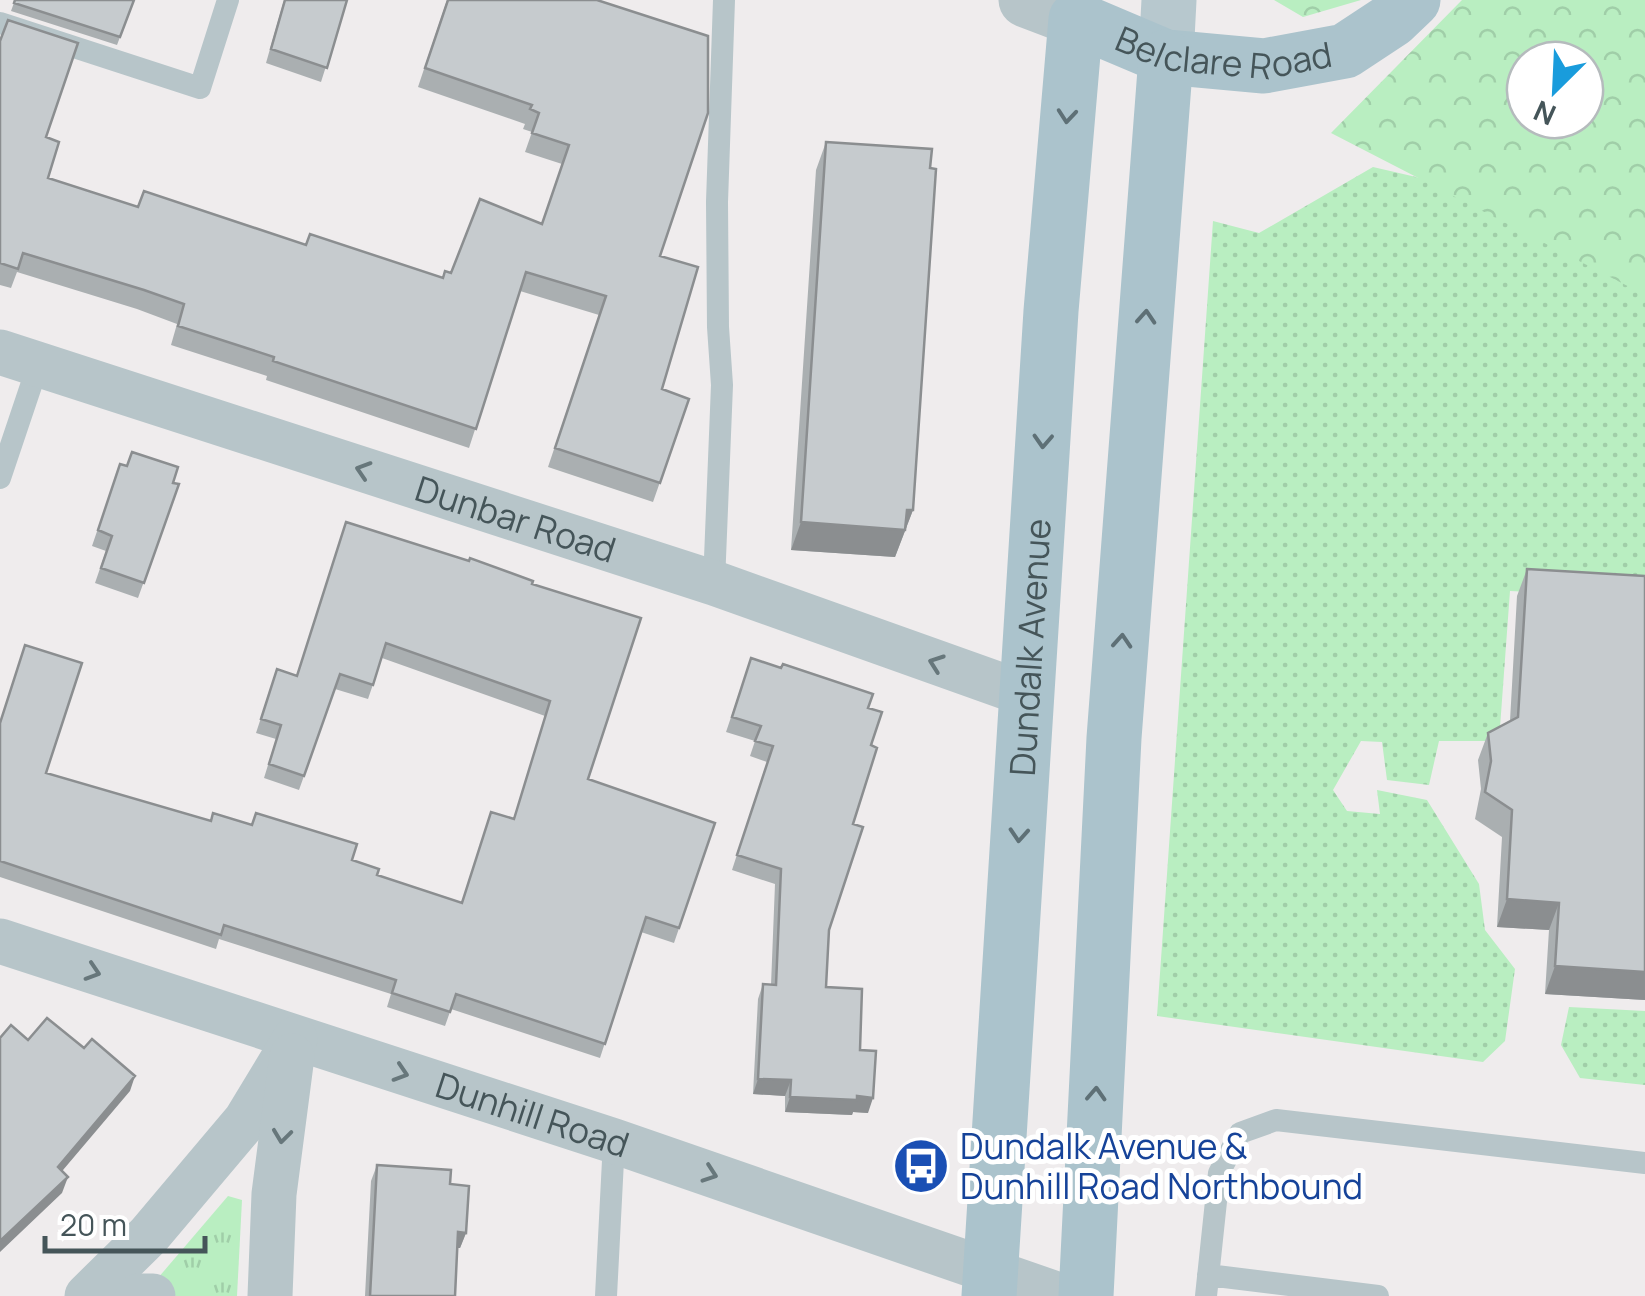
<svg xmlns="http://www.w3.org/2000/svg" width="1645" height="1296" viewBox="0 0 1645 1296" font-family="Manrope,sans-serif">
  <defs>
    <pattern id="grass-dots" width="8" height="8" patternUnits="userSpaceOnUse" patternTransform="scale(2.5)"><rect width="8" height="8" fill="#b9eec1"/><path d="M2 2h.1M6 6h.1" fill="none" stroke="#a0cea8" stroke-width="1.8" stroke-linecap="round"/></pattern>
    <pattern id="forest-crowns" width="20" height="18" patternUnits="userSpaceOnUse" patternTransform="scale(2.5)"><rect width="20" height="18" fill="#b9eec1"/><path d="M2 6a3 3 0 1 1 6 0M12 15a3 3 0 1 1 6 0" fill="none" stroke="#a0cea8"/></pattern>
    <pattern id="park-tufts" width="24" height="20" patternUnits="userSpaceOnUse" patternTransform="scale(2.5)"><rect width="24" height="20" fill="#b9eec1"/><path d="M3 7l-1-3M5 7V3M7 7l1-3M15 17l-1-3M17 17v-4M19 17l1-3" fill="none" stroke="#a0cea8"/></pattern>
  </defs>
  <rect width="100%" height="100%" fill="#efeced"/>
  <path fill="url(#grass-dots)" d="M 1373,167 L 1485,193 L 1645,290 L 1645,598 L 1510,591 L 1499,741 L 1439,741 L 1429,785 L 1387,780 L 1382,742 L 1361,741 L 1333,790 L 1347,811 L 1380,814 L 1377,790 L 1427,800 L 1479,884 L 1485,930 L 1515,969 L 1505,1041 L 1483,1062 L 1157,1016 L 1213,221 L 1259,233 Z
    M 1569,1007 L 1645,1011 L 1645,1085 L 1580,1078 L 1561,1045 Z"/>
  <path fill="url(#forest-crowns)" fill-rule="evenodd" d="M 1274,0 L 1361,0 L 1303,17 Z
    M 1462,0 L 1645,0 L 1645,295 L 1331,133 ZM 1585,60 L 1585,120 L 1525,120 L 1525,60 Z"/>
  <path fill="url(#park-tufts)" d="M 228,1196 L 242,1200 L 237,1296 L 176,1296 L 152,1285 Z"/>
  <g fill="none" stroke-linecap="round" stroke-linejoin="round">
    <path stroke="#b7c5c9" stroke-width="22" d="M 0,23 L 200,88 L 228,0
      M 0,478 L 38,365
      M 714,583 L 722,385 L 718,327 L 717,202 L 724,0
      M 1208,1275 L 1378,1296
      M 606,1296 L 614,1141
      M 1206,1296 L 1219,1173 L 1240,1133 L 1276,1120 L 1645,1163"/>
    <g stroke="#b7c5c9" stroke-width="45">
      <path id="s1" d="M 0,352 L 714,583 L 1028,695"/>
      <path id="s2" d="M 0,941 L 614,1141 L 1062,1296"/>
      <path d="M 87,1296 L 149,1235 L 246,1120 L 295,1039"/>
      <path d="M 138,1296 L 153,1296"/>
      <path d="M 270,1296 L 274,1194 L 292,1056"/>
    </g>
    <path stroke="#b7c5c9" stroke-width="55" d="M 1026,0 L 1076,19"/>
    <path stroke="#b7c8ce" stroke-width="55" d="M 1166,57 L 1169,0"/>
    <g stroke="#abc3cc" stroke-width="55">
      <path id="s3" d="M 989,1296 L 1051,311 L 1076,19 L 1166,57 L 1264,66 L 1345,51 L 1392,20 L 1413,0"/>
      <path d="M 1086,1296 L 1114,738 L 1166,57"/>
    </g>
  </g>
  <path fill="#aaafb1" d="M 15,0 L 134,0 L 117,45 L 11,11 Z
    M 284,0 L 347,0 L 321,82 L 266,63 Z
    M 447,0 L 660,256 L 662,389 L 689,399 L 653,502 L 548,467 L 599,315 L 520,291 L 469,448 L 266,380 L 267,376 L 171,345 L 177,324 L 137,309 L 17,272 L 11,288 L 0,285 L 0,41 L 46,137 L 48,178 L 138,207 L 443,278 L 542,224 L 562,164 L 525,152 L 532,132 L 523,129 L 525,124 L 418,87 Z
    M 826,142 L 913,510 L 895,557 L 791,550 L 816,170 Z
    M 120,464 L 179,484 L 138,598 L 95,583 L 106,551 L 92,546 Z
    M 1527,569 L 1645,1000 L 1545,994 L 1549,930 L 1497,927 L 1502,837 L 1475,819 L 1481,789 L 1478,760 L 1488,733 L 1510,721 L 1517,596 Z
    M 532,584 L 588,779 L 715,823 L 674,943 L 641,932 L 600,1058 L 451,1009 L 445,1026 L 387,1007 L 391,994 L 219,939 L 216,949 L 0,877 L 0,721 L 46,773 L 210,821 L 352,860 L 377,875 L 461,902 L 514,819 L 545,716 L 382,658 L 368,699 L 335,689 L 299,790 L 264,778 L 276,739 L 256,733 L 277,669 L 297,676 Z
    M 751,658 L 868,708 L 871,745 L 829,930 L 826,987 L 860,1050 L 868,1113 L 853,1112 L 852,1115 L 785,1112 L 785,1096 L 753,1094 L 758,999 L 763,984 L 771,985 L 775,884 L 732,870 L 767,762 L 750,756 L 755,741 L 726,732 Z
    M 377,1165 L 450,1184 L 466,1233 L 460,1248 L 457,1248 L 455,1296 L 365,1296 L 371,1181 Z"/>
  <path fill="#8b8e90" d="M 907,510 L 913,510 L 895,557 L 791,550 L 801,522 Z
    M 1507,899 L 1559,903 L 1549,930 L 1497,927 Z
    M 1555,966 L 1645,972 L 1645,1000 L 1545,994 Z
    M 135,1076 L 130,1091 L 52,1183 L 58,1167 Z
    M 758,1079 L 791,1080 L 785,1096 L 753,1094 Z
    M 857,1096 L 873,1098 L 868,1113 L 853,1112 L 852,1115 L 785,1112 L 790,1097 Z
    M 68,1177 L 62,1193 L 0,1252 L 0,1241 Z
    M 458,1232 L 466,1233 L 460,1248 L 452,1248 Z"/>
  <path fill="#c6cbce" stroke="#8b8e90" stroke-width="2.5" d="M 15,0 L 134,0 L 120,37 L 14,3 Z
    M 285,0 L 347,0 L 327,68 L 271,49 Z
    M 448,0 L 597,0 L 708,36 L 708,113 L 660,256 L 698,267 L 662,389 L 689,399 L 660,483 L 555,448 L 606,296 L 526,272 L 476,429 L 273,361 L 274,357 L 178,326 L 184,304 L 144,290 L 23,253 L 18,269 L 0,263 L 0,41 L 8,20 L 78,43 L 46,137 L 59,142 L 48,178 L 138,207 L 144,191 L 306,245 L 310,234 L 443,278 L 445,271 L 451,273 L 480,199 L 542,224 L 569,145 L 532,133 L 539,113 L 530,109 L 532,105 L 425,68 Z
    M 826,142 L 932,149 L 930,168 L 936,169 L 913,510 L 907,510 L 905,530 L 801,522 Z
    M 132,452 L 178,467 L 173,483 L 179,484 L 144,583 L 101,568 L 112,536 L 98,530 L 120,464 L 127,466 Z
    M 346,522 L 469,561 L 470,558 L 533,581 L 532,584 L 641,618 L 588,779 L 715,823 L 679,928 L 646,917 L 605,1044 L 456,994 L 450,1012 L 392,993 L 396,980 L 224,925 L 221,935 L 0,861 L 0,723 L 25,645 L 82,663 L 46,773 L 211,821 L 213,813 L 252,825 L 256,813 L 357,844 L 352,860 L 379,869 L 377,875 L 462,903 L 491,812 L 514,819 L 550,701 L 386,643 L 373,685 L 340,674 L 304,776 L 269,764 L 281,725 L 261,719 L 277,669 L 297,676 Z
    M 1527,569 L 1645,576 L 1645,972 L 1555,966 L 1559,903 L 1507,899 L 1512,810 L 1485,792 L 1491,761 L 1488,733 L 1518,717 Z
    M 751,658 L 781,668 L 783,664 L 873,694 L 868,708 L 882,712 L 871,745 L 877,748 L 853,824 L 863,827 L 829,930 L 826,987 L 862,989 L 860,1050 L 876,1051 L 873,1098 L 857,1096 L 857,1100 L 790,1097 L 791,1080 L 758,1079 L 763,984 L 776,985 L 781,869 L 737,855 L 773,746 L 755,741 L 761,726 L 732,717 Z
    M 47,1018 L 84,1048 L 92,1039 L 135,1076 L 58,1167 L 68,1177 L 0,1241 L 0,1038 L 11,1025 L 28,1040 Z
    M 377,1165 L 451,1170 L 450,1184 L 469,1186 L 466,1233 L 458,1232 L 455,1296 L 370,1296 Z"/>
  <defs><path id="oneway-chevron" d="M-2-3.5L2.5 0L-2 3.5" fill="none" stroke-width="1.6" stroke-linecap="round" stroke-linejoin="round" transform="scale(2.5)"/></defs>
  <g stroke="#5e7076">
    <use href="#oneway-chevron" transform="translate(1067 116) rotate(95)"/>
    <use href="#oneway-chevron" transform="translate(1146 317) rotate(-86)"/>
    <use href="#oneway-chevron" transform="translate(1043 441) rotate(93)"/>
    <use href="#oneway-chevron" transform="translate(1122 641) rotate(-86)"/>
    <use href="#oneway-chevron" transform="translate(1019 835) rotate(94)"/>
    <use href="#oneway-chevron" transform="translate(1096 1094) rotate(-87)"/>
  </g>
  <g stroke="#67777b">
    <use href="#oneway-chevron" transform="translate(363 470) rotate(-162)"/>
    <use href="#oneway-chevron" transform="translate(936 663) rotate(-160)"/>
    <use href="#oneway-chevron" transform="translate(93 972) rotate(18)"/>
    <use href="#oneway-chevron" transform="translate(401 1073) rotate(18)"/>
    <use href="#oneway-chevron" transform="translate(282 1136) rotate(97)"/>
    <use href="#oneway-chevron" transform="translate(710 1174) rotate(19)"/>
  </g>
  <defs>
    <g id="bus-disc" transform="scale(2.875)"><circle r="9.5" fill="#1a4fb4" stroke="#fff"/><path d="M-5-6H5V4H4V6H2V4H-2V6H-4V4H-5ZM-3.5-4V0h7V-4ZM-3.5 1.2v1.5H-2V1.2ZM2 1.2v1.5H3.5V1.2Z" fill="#fff"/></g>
  </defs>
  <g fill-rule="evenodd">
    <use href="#bus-disc" x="921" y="1166"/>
  </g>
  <g text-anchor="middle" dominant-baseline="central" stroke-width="10" stroke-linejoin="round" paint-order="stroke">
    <g font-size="35" fill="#455559" stroke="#fff">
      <text stroke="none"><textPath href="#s3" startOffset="1435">Belclare Road</textPath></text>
      <text stroke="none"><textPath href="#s1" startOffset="542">Dunbar Road</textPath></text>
      <text stroke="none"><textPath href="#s3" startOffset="650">Dundalk Avenue</textPath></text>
      <text stroke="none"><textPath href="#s2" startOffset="560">Dunhill Road</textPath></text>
    </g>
    <g font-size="35" fill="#164399" stroke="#fff" text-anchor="start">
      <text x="960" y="1146">Dundalk Avenue &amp;<tspan x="960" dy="40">Dunhill Road Northbound</tspan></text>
    </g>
  </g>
  <g transform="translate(1555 90) rotate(204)"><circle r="48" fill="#ffffff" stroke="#b5bbbd" stroke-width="2.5"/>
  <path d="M0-8L18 38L0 25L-18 38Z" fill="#199cdc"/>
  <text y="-15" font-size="28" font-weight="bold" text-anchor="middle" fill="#455559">N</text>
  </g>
  <path d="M45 1236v15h160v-15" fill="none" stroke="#455559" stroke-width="5"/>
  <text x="60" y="1236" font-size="30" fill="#455559" stroke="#ffffff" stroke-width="8" paint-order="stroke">20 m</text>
</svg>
